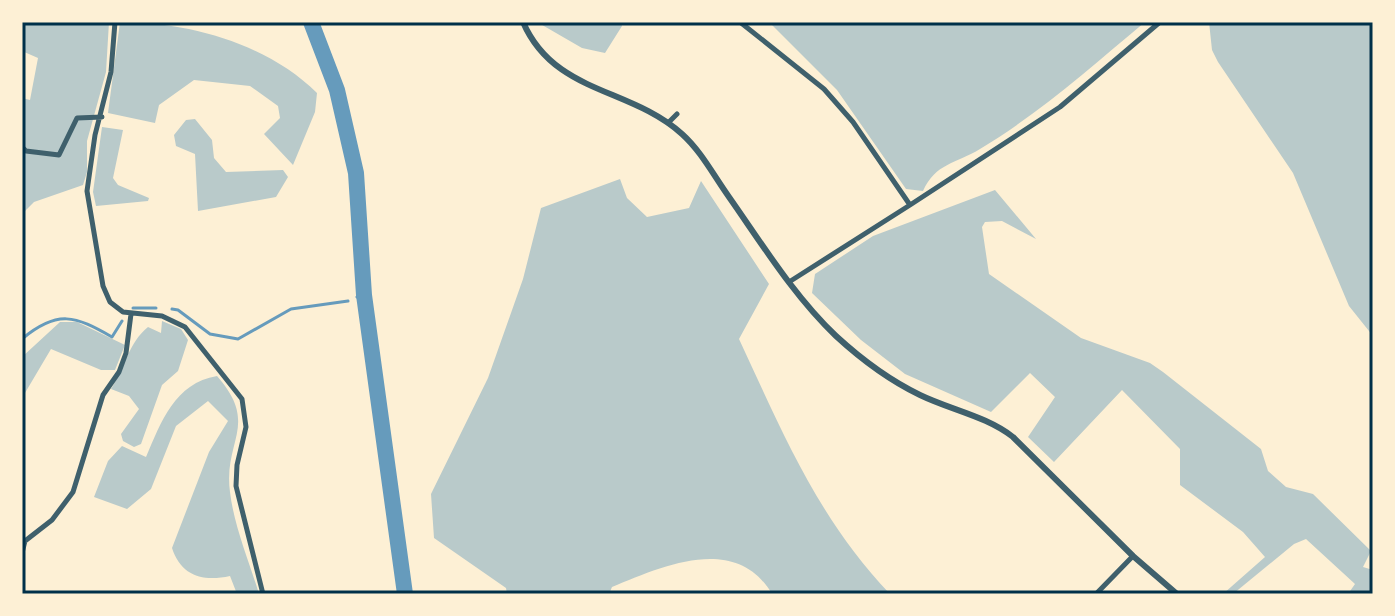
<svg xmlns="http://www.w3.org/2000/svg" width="1395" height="616" viewBox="0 0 1395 616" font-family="'Playfair Display',serif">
  <rect width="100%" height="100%" fill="#fdf0d5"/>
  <path fill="#b9caca" d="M 22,22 L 109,22 L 106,72 L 87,141 L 87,172 L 83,185 L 34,202 L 22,214 L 22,98 L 30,100 L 38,58 L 22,51 Z
    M 120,22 C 189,22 268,44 317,93 L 315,112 L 293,165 L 264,134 L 280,118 L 278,106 L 250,86 L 194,80 L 159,105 L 155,123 L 108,113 Z
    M 537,22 L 621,22 L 622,26 L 605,53 L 582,48 Z
    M 769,22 L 1145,22 C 1091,67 1040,113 980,149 C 955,164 936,163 923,191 L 906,189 L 837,90 Z
    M 1209,22 L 1373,22 L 1373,336 L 1349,306 L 1293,173 L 1218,62 L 1212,50 Z
    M 195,119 L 212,140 L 214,158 L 226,172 L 283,170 L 288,177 L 276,197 L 198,211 L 195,154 L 176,146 L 174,135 L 186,120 Z
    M 102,127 L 123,130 L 113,178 L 118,185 L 149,198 L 148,201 L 96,206 L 93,192 Z
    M 620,179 L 627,198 L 647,217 L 689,208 L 701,181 L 769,284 L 739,339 C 782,431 818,519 890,594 L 772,594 C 736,533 663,566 612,587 L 609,594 L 507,594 L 506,588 L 434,538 L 431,494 L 488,378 L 523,279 L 541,208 Z
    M 995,190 L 1036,239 L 1002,221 L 985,222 L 982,227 L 989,274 L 1081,338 L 1150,363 L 1163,372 L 1261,449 L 1268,471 L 1286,487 L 1313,494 L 1371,551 L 1363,567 L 1373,570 L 1373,594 L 1348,594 L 1355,584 L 1306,539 L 1294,544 L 1233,594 L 1223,594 L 1265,557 L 1243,532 L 1180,485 L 1180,449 L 1122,390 L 1054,462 L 1028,437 L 1055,397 L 1030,373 L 991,412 L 905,374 L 861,340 L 812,293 L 815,274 L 873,236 Z
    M 162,321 L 181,329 L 188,340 L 178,371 L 162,385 L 141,444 L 134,447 L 123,441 L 121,434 L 139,409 L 129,396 L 111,389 C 124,369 129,342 148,327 L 161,333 Z
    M 60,322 L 77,322 L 125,345 L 115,370 L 101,370 L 51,349 L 22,398 L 22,357 Z
    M 217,376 C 260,425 223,440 230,492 C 234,526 249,561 259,594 L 237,594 L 230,576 C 203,582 181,576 172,548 L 209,452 L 228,421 L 208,401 L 176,426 L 151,489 L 127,509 L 94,497 L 108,461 L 122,446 L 146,457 C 161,422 175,383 217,376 Z"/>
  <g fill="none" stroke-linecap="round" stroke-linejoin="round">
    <path stroke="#669bbc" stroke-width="3" d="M 357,297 L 364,295
      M 133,308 L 156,308
      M 172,309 L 178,310 L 210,334 L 238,339 L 291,309 L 348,301
      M 22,339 C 58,309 75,316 112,337 L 122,321"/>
    <path stroke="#669bbc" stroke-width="16" d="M 311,22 L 337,90 L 356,173 L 364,295 L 405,594"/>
    <path stroke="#3f606c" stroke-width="5" d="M 115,22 L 111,72 L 95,135 L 87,191 L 103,286 L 110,302 L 123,312 L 162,316 L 185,327 L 242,399 L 246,427 L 237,465 L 236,486 L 263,594
      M 740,22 L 824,89 L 853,122 L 910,205 L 789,282
      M 22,92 L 22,115
      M 668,123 L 677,114
      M 22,147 L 26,151 L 59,155 L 77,118 L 102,117
      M 910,205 L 1060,107 L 1160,22
      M 22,553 L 25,541 L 52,520 L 73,492 L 103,395 L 119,372 L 126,353 L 131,314
      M 1096,594 L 1133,556"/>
    <path stroke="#3f606c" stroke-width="6" d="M 523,22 C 554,94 630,87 682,134 C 701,151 714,176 729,197 C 762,244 794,296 836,336 C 861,359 889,380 920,395 C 951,410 986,416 1013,437 L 1133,556 L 1177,594"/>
  </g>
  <rect width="1395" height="616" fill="none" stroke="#fdf0d5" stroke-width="48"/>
  <rect x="24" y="24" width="1347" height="568" fill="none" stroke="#003049" stroke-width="3"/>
</svg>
